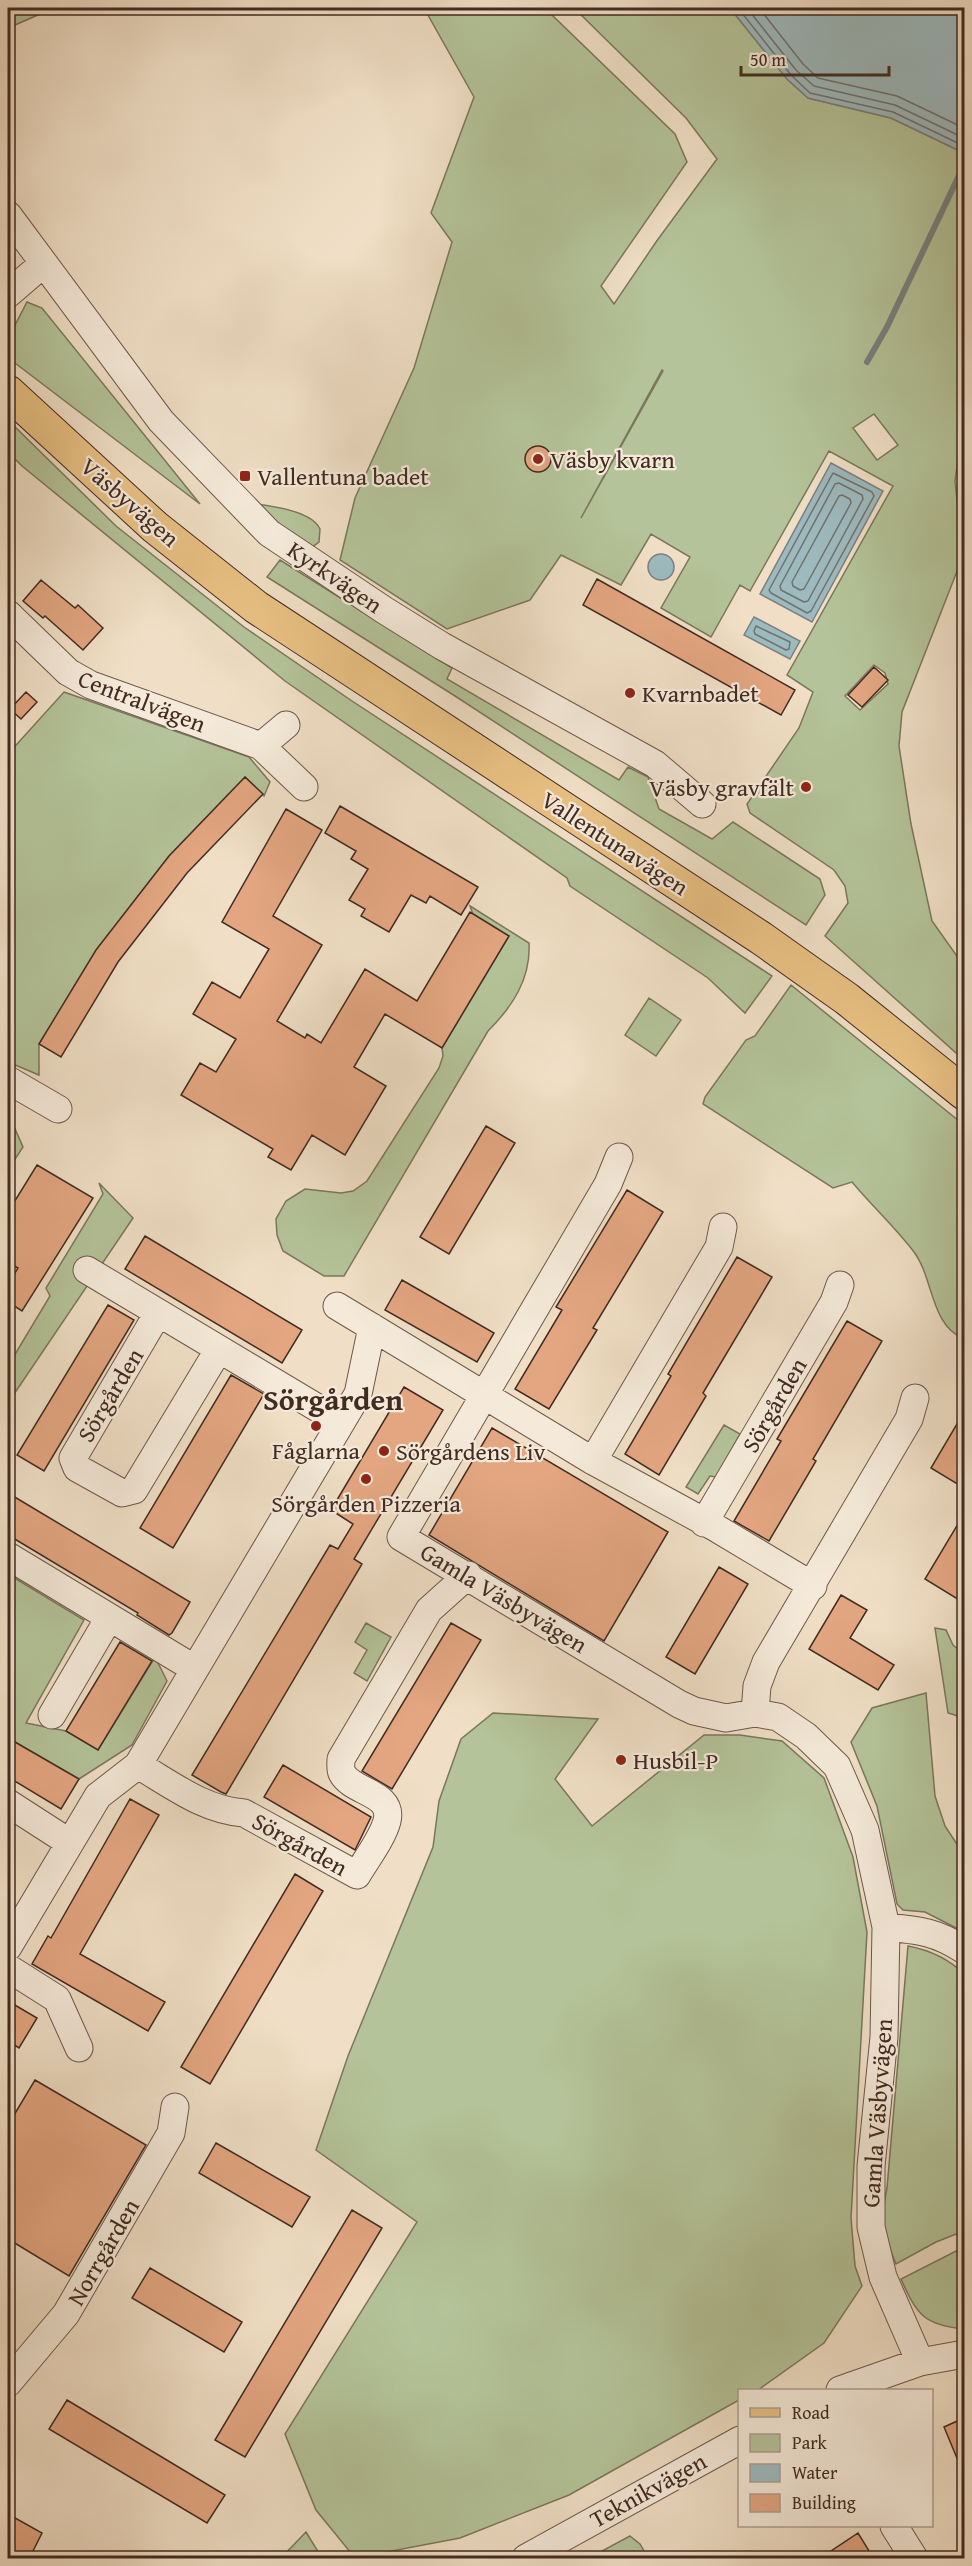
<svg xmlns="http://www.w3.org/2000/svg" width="972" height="2566" viewBox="0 0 972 2566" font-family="'Gentium Book Plus',serif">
  <rect width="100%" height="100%" fill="#f0dfc6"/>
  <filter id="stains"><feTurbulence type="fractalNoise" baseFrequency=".00333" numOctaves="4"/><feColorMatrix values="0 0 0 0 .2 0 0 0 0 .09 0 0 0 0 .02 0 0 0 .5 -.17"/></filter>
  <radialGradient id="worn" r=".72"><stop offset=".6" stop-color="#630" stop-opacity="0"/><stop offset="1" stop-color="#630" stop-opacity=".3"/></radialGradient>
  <path fill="#b4c399" stroke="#7b775e" stroke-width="1.5" fill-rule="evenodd" d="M 8,8 L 54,8 L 8,28 Z
    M 424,8 L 548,8 L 552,15 L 675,134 L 687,162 L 601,286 L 614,304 L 656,242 L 717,159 L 686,118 L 574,8 L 733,8 L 733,12 L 787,79 L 808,98 L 891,118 L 964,153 L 964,455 L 958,460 L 955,481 L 963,556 L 902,712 L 899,746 L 911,824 L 932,921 L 964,966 L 964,1060 L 825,936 L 848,903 L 845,886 L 834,870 L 750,813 L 747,804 L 799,728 L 813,692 L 787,675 L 893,486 L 829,451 L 750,591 L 740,585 L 711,637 L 661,608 L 690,557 L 651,534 L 621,585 L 561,555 L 530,600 L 447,629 L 340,560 L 355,498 L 414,368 L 452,242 L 431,213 L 474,97 ZM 662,370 L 663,371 L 581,518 ZM 874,414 L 898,445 L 877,460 L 853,428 ZM 874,665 L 885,673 L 888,684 L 860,710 L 845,696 Z
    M 8,239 C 16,251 17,263 8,274 Z
    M 27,302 L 42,308 L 200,504 L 11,360 L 12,331 Z
    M 8,420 L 116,526 L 244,627 L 352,701 L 772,976 L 745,1013 L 708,978 L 570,886 L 567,878 L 285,681 L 22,466 L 8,452 Z
    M 255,504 C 273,506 312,511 320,529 L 319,542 L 308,550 Z
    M 280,560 L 452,668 L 447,679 L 619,780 L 628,767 L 648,777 L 659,809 L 712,839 L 733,822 L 820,879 L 825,895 L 806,925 L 455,696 L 267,577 Z
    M 64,692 L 249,757 L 270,782 L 264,796 L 245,777 L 170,855 L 98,948 L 39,1044 L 39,1075 L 8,1062 L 8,754 Z
    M 470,906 L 529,943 C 531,979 512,1007 488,1031 L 344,1276 L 324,1276 L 283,1251 L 277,1235 L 276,1219 L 286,1201 L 305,1189 L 341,1193 L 353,1191 L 367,1181 L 439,1068 L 443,1056 L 442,1048 L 509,936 L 473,914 Z
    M 791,985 L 964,1125 L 964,1339 C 930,1325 934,1279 914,1252 C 896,1228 872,1206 852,1182 L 833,1188 L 703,1104 L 705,1097 L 746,1040 L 755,1036 Z
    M 649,998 L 681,1020 L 656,1056 L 625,1035 Z
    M 8,1119 L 12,1122 L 23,1147 L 8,1170 Z
    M 99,1183 L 133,1218 L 8,1403 L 8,1366 L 50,1296 L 46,1288 L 103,1194 Z
    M 724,1425 L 740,1434 L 716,1477 L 710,1476 L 698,1494 L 686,1487 Z
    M 8,1574 L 84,1620 L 26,1723 L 66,1731 L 98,1750 L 155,1657 L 167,1681 L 132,1745 L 79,1779 L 8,1738 Z
    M 366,1623 L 391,1637 L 367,1681 L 354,1673 L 367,1650 L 355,1642 Z
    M 935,1628 L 946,1630 L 953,1645 L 964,1654 L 964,1718 L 948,1713 Z
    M 926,1693 L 935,1796 L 945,1826 L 964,1855 L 964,1932 L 925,1912 L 903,1910 L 897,1904 L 877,1806 L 851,1742 L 872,1708 Z
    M 493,1713 L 598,1719 L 555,1779 L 592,1826 L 704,1735 L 740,1735 L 782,1741 L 824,1778 L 853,1857 L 867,1932 L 851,2218 L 855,2266 L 862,2286 L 824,2343 L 758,2390 L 740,2390 L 739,2400 L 569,2495 L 460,2538 L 355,2558 L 316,2510 L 285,2434 L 417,2222 L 316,2150 L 348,2056 L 433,1847 L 439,1801 L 461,1739 Z
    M 908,1946 C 929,1950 949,1959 964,1974 L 964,2231 L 936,2242 L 896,2264 C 884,2236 880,2219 887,2188 Z
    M 964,2247 L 964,2329 C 924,2325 917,2315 901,2279 Z
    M 306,2532 L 322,2558 L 281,2558 Z
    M 630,2536 L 640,2544 L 648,2558 L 589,2558 Z"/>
  <path fill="#9dbabe" stroke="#798180" stroke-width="1.5" d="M 730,8 L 964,8 L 964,153 L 891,118 L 808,98 L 787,79 Z
    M 831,463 L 883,491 L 812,622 L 760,594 Z
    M648 567a13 13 0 1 1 26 0a13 13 0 1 1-26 0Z
    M 754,617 L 800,641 L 790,659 L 744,635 Z"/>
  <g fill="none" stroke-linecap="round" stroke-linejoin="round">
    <path stroke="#707270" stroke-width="1.5" d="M 738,8 L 791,75 L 810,93 L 893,112 L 964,146
      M 747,8 L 796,70 L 814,86 L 895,105 L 964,138
      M 759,8 L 803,64 L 818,78 L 897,96 L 964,128
      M 833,473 L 872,492 L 874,496 L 811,611 L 807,613 L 771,593 L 769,590 Z
      M 839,483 L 862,495 L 863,499 L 808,601 L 804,602 L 781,590 L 780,586 L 835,484 Z
      M 842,495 L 850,499 L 851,503 L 804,589 L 800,590 L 793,586 L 792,582 L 839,496 Z
      M 756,626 L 790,642 L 789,649 L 786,650 L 755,634 L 754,631 Z"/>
    <path stroke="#798180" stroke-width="6" d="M 867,362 L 887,327 L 964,165"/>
  </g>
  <path fill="#e3a681" stroke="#422b22" stroke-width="1.5" d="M525 459a13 13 0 1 1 26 0a13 13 0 1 1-26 0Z
    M 597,579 L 795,690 L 781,715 L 583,605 Z
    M 41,580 L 75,608 L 78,605 L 103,628 L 83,650 L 45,616 L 43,618 L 23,601 Z
    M 874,667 L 888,680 L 862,707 L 848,695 Z
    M 26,692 L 37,702 L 21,719 L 10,709 Z
    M 245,777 L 263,794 L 187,873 L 118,962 L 61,1057 L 39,1044 L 96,950 L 169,856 Z
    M 340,806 L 478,887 L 461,915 L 430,896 L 426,903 L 411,895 L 389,932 L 361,916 L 365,909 L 349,900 L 368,869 L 351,859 L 356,851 L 325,833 Z
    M 286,809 L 322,830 L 273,916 L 322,945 L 277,1021 L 305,1038 L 307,1034 L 321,1043 L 365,969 L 417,1001 L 470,912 L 509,936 L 442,1048 L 385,1014 L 354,1067 L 386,1086 L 345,1155 L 312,1135 L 291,1170 L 268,1157 L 273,1149 L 181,1095 L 200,1063 L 216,1072 L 236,1039 L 193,1014 L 212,982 L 240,998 L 269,949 L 222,922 Z
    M 486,1126 L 515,1143 L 449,1254 L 420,1237 Z
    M 37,1165 L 93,1198 L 22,1311 L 8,1302 L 8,1284 L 18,1268 L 8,1262 L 8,1212 Z
    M 627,1190 L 663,1212 L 593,1328 L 597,1330 L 549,1409 L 515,1389 L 562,1310 L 556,1307 Z
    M 145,1236 L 302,1330 L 282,1363 L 125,1269 Z
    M 737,1257 L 772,1277 L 703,1393 L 706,1396 L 659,1475 L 625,1454 L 671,1376 L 668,1374 Z
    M 402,1280 L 494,1333 L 477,1362 L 385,1310 Z
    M 108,1305 L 134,1320 L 44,1471 L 17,1455 Z
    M 847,1321 L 882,1341 L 813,1459 L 816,1461 L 769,1541 L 734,1521 L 781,1441 L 777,1439 Z
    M 231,1375 L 264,1394 L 173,1548 L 140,1528 Z
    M 404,1387 L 443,1410 L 354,1559 L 362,1564 L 226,1794 L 221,1792 L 192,1775 L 330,1545 L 338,1549 L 353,1524 L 331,1510 Z
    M 964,1412 L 964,1488 L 931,1468 Z
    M 492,1428 L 668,1532 L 604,1641 L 429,1535 Z
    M 8,1493 L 190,1602 L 172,1633 L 169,1635 L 137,1615 L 138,1613 L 8,1535 Z
    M 964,1514 L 964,1603 L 925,1579 Z
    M 719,1567 L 748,1584 L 695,1674 L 666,1657 Z
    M 841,1595 L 867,1610 L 850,1638 L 894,1665 L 878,1690 L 809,1649 Z
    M 451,1623 L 481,1640 L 392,1789 L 362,1771 Z
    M 120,1642 L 152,1661 L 98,1750 L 66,1731 Z
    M 8,1738 L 79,1779 L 61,1809 L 8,1777 Z
    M 283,1765 L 371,1817 L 355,1850 L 264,1797 Z
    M 130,1799 L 159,1815 L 80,1954 L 165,2002 L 148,2031 L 32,1964 L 48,1936 L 51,1938 Z
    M 295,1874 L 323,1891 L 210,2084 L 181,2067 Z
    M 8,2001 L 37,2018 L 19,2048 L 8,2041 Z
    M 35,2080 L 146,2145 L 69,2276 L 8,2239 L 8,2125 Z
    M 216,2143 L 310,2197 L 292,2227 L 199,2173 Z
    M 352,2210 L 382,2228 L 245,2457 L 215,2440 Z
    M 150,2268 L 242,2322 L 224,2352 L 132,2298 Z
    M 67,2400 L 225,2495 L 207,2523 L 49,2429 Z
    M 964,2418 L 964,2475 L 944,2427 Z
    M 8,2514 L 42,2533 L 29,2559 L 8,2559 Z
    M 858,2533 L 874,2559 L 819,2559 Z"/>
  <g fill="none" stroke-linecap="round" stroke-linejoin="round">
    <g stroke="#6e584b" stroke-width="29">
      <path id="minor" d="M 8,215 L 161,421 L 269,533 L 384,610 L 442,646 L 655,764 L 702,804
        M 8,294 L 43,264
        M 8,614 L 68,672 L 91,685 L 261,746 L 304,787
        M 261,746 L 286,725
        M 8,1080 L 58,1109
        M 619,1157 L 608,1184 L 401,1537 L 679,1704 L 694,1711 L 726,1718 L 755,1713 L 778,1717 L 806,1736 L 837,1766 L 865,1830 L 886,1927 L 884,2037 L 871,2166 L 871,2227 L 883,2277 L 920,2362
        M 87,1270 L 341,1422
        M 337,1306 L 593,1461 L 716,1528 L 813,1586
        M 158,1313 L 73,1458 L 77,1468 L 122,1493 L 134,1490 L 219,1349
        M 372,1327 L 358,1394 L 138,1765 C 172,1785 204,1810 244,1813 L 357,1875 C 366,1860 383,1837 387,1821 C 394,1792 352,1793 342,1773 C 340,1769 341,1763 341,1759 L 429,1610 L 468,1575
        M 593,1461 L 719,1247 L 723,1227
        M 704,1523 L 834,1302 L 840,1285
        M 8,1556 L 195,1669
        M 755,1713 L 757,1686 L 766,1662 L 909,1419 L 915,1398
        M 52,1715 L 109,1618
        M 8,1803 L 70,1843
        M 886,1927 C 919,1930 937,1932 964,1950
        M 8,1947 L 98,1796 L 138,1765
        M 8,1968 L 57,1999 L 79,2048
        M 8,2383 L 66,2314 L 171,2133 L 175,2107
        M 840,2390 L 920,2362 L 964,2354
        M 894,2526 L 914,2558
        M 526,2558 L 740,2440"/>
    </g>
    <g stroke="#422b22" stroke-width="35">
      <path id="major" d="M 8,392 L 155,527 L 256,607 L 761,938 L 847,999 L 964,1093"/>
    </g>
    <use href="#minor" stroke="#f5eada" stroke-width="27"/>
    <use href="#major" stroke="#e8c083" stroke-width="33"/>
  </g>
  <g fill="#8f2418" stroke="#f5eada" stroke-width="2">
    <circle cx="538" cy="459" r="6"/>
    <rect x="239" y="470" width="12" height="12" rx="3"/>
    <circle cx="630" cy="693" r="6"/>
    <circle cx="806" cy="787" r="6"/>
    <circle cx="316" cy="1426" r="6"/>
    <circle cx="384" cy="1451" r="6"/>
    <circle cx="366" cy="1479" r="6"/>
    <circle cx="621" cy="1760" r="6"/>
  </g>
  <g text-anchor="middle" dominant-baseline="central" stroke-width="4.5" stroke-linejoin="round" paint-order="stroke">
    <g font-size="24" fill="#422b22" stroke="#f5eada" text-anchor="start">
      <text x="550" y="459">Väsby kvarn</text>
      <text x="257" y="476">Vallentuna badet</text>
      <text x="642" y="693">Kvarnbadet</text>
      <text x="794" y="787" text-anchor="end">Väsby gravfält</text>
      <text x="316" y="1450" text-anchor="middle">Fåglarna</text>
      <text x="396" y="1451">Sörgårdens Liv</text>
      <text x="366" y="1503" text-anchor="middle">Sörgården Pizzeria</text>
      <text x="633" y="1760">Husbil-P</text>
    </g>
    <g font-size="24" fill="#422b22" stroke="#f5eada">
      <text transform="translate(130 502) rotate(41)">Väsbyvägen</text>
      <text transform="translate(335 577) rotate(34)">Kyrkvägen</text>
      <text transform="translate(142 701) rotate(21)">Centralvägen</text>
      <text transform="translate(615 843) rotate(33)">Vallentunavägen</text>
      <text transform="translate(110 1395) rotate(-59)">Sörgården</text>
      <text transform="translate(774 1405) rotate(-60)">Sörgården</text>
      <text transform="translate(504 1598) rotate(31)">Gamla Väsbyvägen</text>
      <text transform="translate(300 1844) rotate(29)">Sörgården</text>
      <text transform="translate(877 2113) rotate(-86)">Gamla Väsbyvägen</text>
      <text transform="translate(103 2252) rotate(-60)">Norrgården</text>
      <text transform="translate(648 2490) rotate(-29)">Teknikvägen</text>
    </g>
    <g font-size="30" font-weight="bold" fill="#422b22" stroke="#f5eada">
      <text x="333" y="1399">Sörgården</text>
    </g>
  </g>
  <rect width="972" height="2566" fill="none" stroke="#f0dfc6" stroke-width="30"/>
  <rect x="9" y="9" width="954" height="2548" fill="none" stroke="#422b22" stroke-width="3"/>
  <rect x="15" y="15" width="942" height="2536" fill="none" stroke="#422b22" stroke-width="1.5"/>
  <rect x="738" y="2389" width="195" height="138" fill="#f5eada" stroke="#ad9e90" stroke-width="1.5"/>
  <rect x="750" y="2408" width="30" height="9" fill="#e8c083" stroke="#ad9e90" stroke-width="1.5"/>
  <text x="792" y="2419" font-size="18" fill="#422b22">Road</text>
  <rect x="750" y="2434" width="30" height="18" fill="#b4c399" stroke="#ad9e90" stroke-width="1.5"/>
  <text x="792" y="2449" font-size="18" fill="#422b22">Park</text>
  <rect x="750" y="2464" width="30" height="18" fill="#9dbabe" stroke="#ad9e90" stroke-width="1.5"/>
  <text x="792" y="2479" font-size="18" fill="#422b22">Water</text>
  <rect x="750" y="2494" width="30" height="18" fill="#e3a681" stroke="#ad9e90" stroke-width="1.5"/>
  <text x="792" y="2509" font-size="18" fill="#422b22">Building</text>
  <path d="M741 66v9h148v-9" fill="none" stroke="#422b22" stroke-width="3"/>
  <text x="750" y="66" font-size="18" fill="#422b22" stroke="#f5eada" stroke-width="4.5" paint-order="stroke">50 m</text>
  <rect width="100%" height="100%" filter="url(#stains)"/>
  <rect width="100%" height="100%" fill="url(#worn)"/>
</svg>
